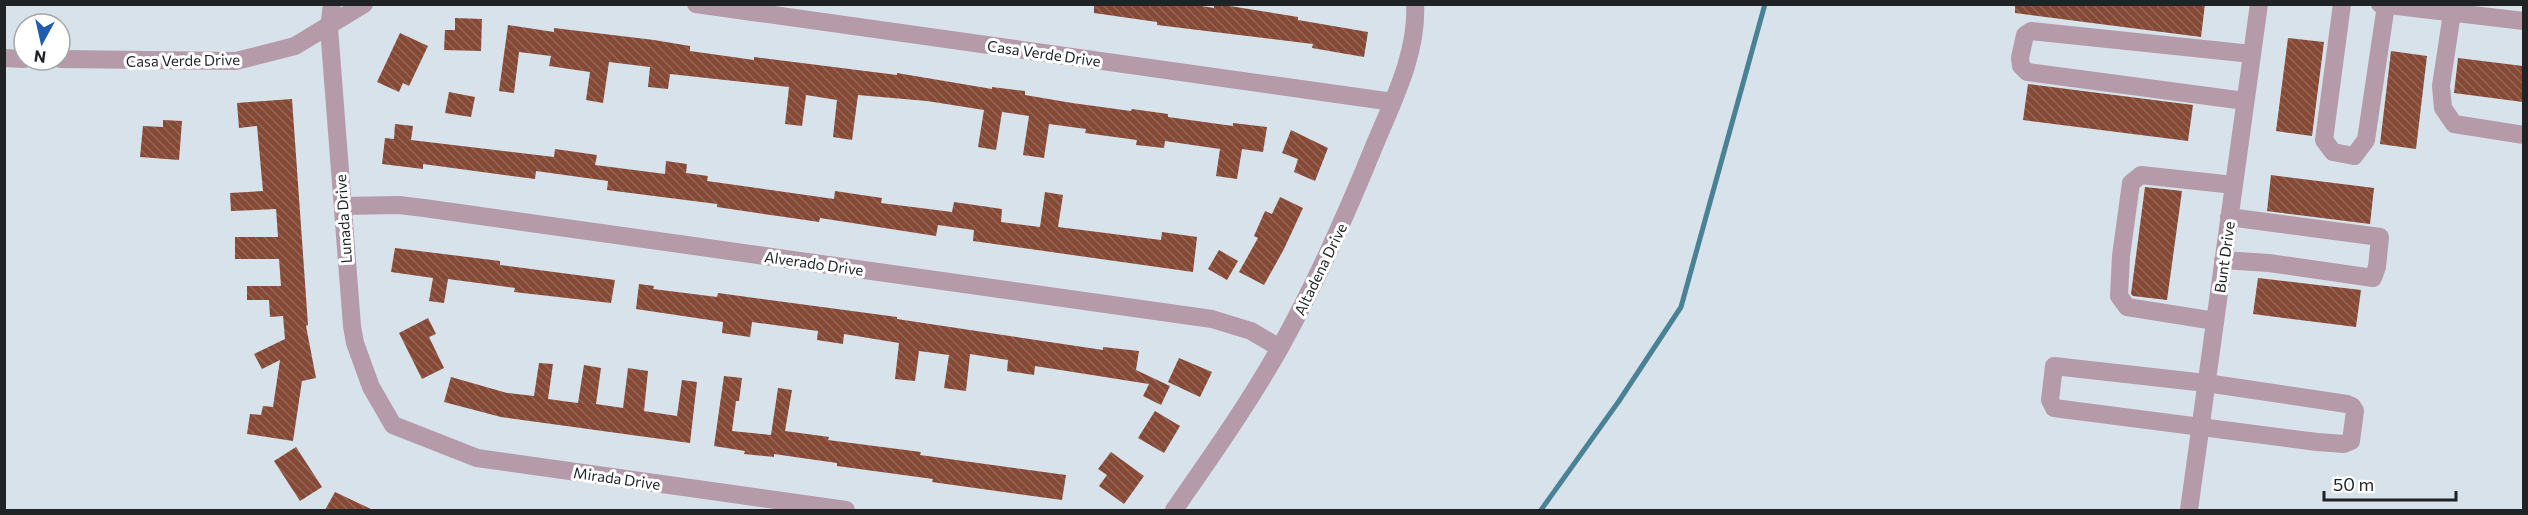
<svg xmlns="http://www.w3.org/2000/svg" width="2528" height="515" viewBox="0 0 2528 515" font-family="Commissioner,sans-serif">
  <defs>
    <pattern id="building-back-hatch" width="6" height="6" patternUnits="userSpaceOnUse" patternTransform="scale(1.5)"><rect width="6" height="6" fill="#854936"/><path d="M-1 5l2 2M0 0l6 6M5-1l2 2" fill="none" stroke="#936658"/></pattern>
  </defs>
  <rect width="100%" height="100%" fill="#d8e2ea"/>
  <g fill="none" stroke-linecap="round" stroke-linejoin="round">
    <path stroke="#498295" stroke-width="5" d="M 1541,510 L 1619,401 L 1681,307 L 1765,4"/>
  </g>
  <path fill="url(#building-back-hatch)" d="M 1094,4 L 1190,4 L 1214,8 L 1214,4 L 1217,4 L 1298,17 L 1298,20 L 1368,32 L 1364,57 L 1312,48 L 1313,44 L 1157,25 L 1157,22 L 1094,13 Z
    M 2015,4 L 2205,4 L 2201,37 L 2015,13 Z
    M 455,18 L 482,19 L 481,51 L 444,50 L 445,30 L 455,30 Z
    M 508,25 L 554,32 L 554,28 L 654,40 L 690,46 L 690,51 L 754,60 L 754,57 L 897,75 L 897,73 L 992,89 L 992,87 L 1025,91 L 1025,95 L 1072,103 L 1131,111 L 1132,109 L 1168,114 L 1168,117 L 1233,126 L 1233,123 L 1267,127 L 1263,152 L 1242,149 L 1237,179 L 1216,176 L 1220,149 L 1165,141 L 1164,148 L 1136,145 L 1137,140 L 1085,133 L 1086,129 L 1049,124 L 1044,158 L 1023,155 L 1029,116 L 1002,112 L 996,150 L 978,147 L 984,110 L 927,101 L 858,95 L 852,140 L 833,137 L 837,100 L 806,95 L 802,126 L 785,124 L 789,87 L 670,74 L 668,89 L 648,87 L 650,67 L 609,62 L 603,103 L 586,100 L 590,72 L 549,66 L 551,56 L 519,52 L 514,93 L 499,91 Z
    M 400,33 L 428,46 L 409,86 L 403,83 L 399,92 L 377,82 Z
    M 2288,38 L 2324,42 L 2312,136 L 2276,131 Z
    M 2391,51 L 2427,56 L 2416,149 L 2380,144 Z
    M 2458,58 L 2523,66 L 2523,102 L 2454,93 Z
    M 2028,84 L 2193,105 L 2188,141 L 2023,120 Z
    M 449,92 L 475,97 L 471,117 L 445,113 Z
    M 292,99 L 308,325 L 306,326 L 316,378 L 302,381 L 293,441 L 247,434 L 250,414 L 261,415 L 263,406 L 273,407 L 280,360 L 262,369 L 254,354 L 285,339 L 283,316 L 270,317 L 269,300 L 247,300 L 247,286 L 281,286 L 279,259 L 235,259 L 235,237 L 278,237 L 276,209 L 231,211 L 230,193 L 263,191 L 257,126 L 239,128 L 237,103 Z
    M 163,120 L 182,121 L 179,160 L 140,157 L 143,126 L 163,127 Z
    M 395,124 L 413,126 L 411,140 L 554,157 L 555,149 L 597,155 L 595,165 L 665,174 L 666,161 L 687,164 L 686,173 L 708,176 L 707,181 L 834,199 L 835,191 L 882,198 L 881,203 L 952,212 L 954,202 L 1002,209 L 1001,222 L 1040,227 L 1045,192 L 1063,195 L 1058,227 L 1161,240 L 1162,232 L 1197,237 L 1193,272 L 973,241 L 974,230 L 938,225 L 936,236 L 820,218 L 819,222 L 778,216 L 717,207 L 717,204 L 607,190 L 608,181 L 536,171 L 535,179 L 423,164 L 423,169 L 382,164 L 385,138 L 394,139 Z
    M 1291,130 L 1328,148 L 1315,181 L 1294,172 L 1298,159 L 1282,153 Z
    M 2271,175 L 2374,188 L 2370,224 L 2267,211 Z
    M 2145,187 L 2182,191 L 2167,300 L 2133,296 L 2131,294 Z
    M 1280,197 L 1303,208 L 1284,249 L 1264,285 L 1239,272 L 1258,238 L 1254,236 L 1265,211 L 1272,214 Z
    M 395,248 L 500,261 L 500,265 L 615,280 L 611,303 L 514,292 L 515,288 L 448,279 L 444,303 L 429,301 L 433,278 L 391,272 Z
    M 1219,250 L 1238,261 L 1227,280 L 1208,269 Z
    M 2258,278 L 2361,290 L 2356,327 L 2253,314 Z
    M 639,284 L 654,286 L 653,289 L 717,297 L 718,293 L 897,317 L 897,319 L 1103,350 L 1103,347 L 1139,351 L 1136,370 L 1170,386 L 1161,405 L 1143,396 L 1149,384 L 1035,366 L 1034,375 L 1007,371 L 1008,360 L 970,354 L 966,391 L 944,388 L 949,355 L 919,351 L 915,381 L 895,379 L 899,343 L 844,334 L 843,344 L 817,340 L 818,331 L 752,322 L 750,337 L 722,333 L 723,322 L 636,309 Z
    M 428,318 L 436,334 L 429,337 L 444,368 L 422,379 L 399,333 Z
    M 1179,358 L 1212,372 L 1200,397 L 1168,382 Z
    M 539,363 L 553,364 L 548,399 L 578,403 L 584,365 L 601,368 L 596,404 L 623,408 L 628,368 L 648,371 L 644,411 L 677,416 L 682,380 L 697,382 L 690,443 L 501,417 L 444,402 L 451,377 L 507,393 L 534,396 Z
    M 724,376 L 742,378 L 739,401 L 736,401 L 732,431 L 771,435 L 778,388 L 792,390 L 785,431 L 829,437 L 828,440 L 921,452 L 920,455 L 1066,475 L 1062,500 L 932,482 L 933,479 L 837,466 L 837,463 L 774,454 L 774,457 L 744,454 L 745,451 L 714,446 Z
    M 1155,411 L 1180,426 L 1164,453 L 1138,438 Z
    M 296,447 L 322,487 L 300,501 L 274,461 Z
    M 1111,452 L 1144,476 L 1124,504 L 1099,486 L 1107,475 L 1098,469 Z
    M 335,492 L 373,510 L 325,510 Z"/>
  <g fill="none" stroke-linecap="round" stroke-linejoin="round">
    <path stroke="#b59aa9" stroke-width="18" d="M 332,4 L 329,28 L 352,326 L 355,343 L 371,387 L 393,425 L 477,458 L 846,510
      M 696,4 L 1393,102
      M 2342,4 L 2324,140 L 2333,152 L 2354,156 L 2366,140 L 2386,5
      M 2380,4 L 2524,21
      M 2452,13 L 2441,86 L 2443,108 L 2454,124 L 2524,135
      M 4,58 L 24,59
      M 60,59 L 236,61 L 295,46 L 364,4
      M 2245,101 L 2027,72 L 2021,66 L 2020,58 L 2025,35 L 2031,31 L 2252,54
      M 343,206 L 399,205 L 424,208 L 1212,319 L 1251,331 L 1280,348
      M 2223,260 L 2269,263 L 2373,278 L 2377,267 L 2380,237 L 2229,217
      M 2215,321 L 2127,307 L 2119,296 L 2121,256 L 2131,183 L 2141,175 L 2234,185
      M 2054,366 L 2206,383 L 2347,404 L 2352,406 L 2355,411 L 2351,441 L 2344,444 L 2317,442 L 2054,408 L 2050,400 Z
      M 1174,510 C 1211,457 1249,403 1281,346 C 1317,281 1347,213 1375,144 C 1393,101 1418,52 1415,4
      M 2189,510 L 2259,4"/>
  </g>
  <g text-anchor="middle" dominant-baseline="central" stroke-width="6" stroke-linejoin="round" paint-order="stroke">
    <g font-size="15" fill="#1f2326" stroke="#fff">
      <text transform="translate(1044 53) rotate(8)">Casa Verde Drive</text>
      <text transform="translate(183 60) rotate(-1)">Casa Verde Drive</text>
      <text transform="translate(343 219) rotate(-94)">Lunada Drive</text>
      <text transform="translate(2224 257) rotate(-82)">Bunt Drive</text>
      <text transform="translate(814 263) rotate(8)">Alverado Drive</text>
      <text transform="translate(1320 269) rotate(-64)">Altadena Drive</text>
      <text transform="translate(617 478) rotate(8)">Mirada Drive</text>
    </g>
  </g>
  <rect width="2528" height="515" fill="none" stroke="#1f2326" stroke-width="12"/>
  <g transform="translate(42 42) rotate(188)"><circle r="28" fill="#ffffff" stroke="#a5a7a8" stroke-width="1.5"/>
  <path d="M0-4.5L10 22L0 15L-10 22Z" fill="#205dae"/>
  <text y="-9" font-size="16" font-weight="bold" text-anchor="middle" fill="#1f2326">N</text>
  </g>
  <path d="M2324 491v9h132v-9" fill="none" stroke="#1f2326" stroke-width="3"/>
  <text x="2333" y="491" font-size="18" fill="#1f2326" stroke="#ffffff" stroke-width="4.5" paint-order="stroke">50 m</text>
</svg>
